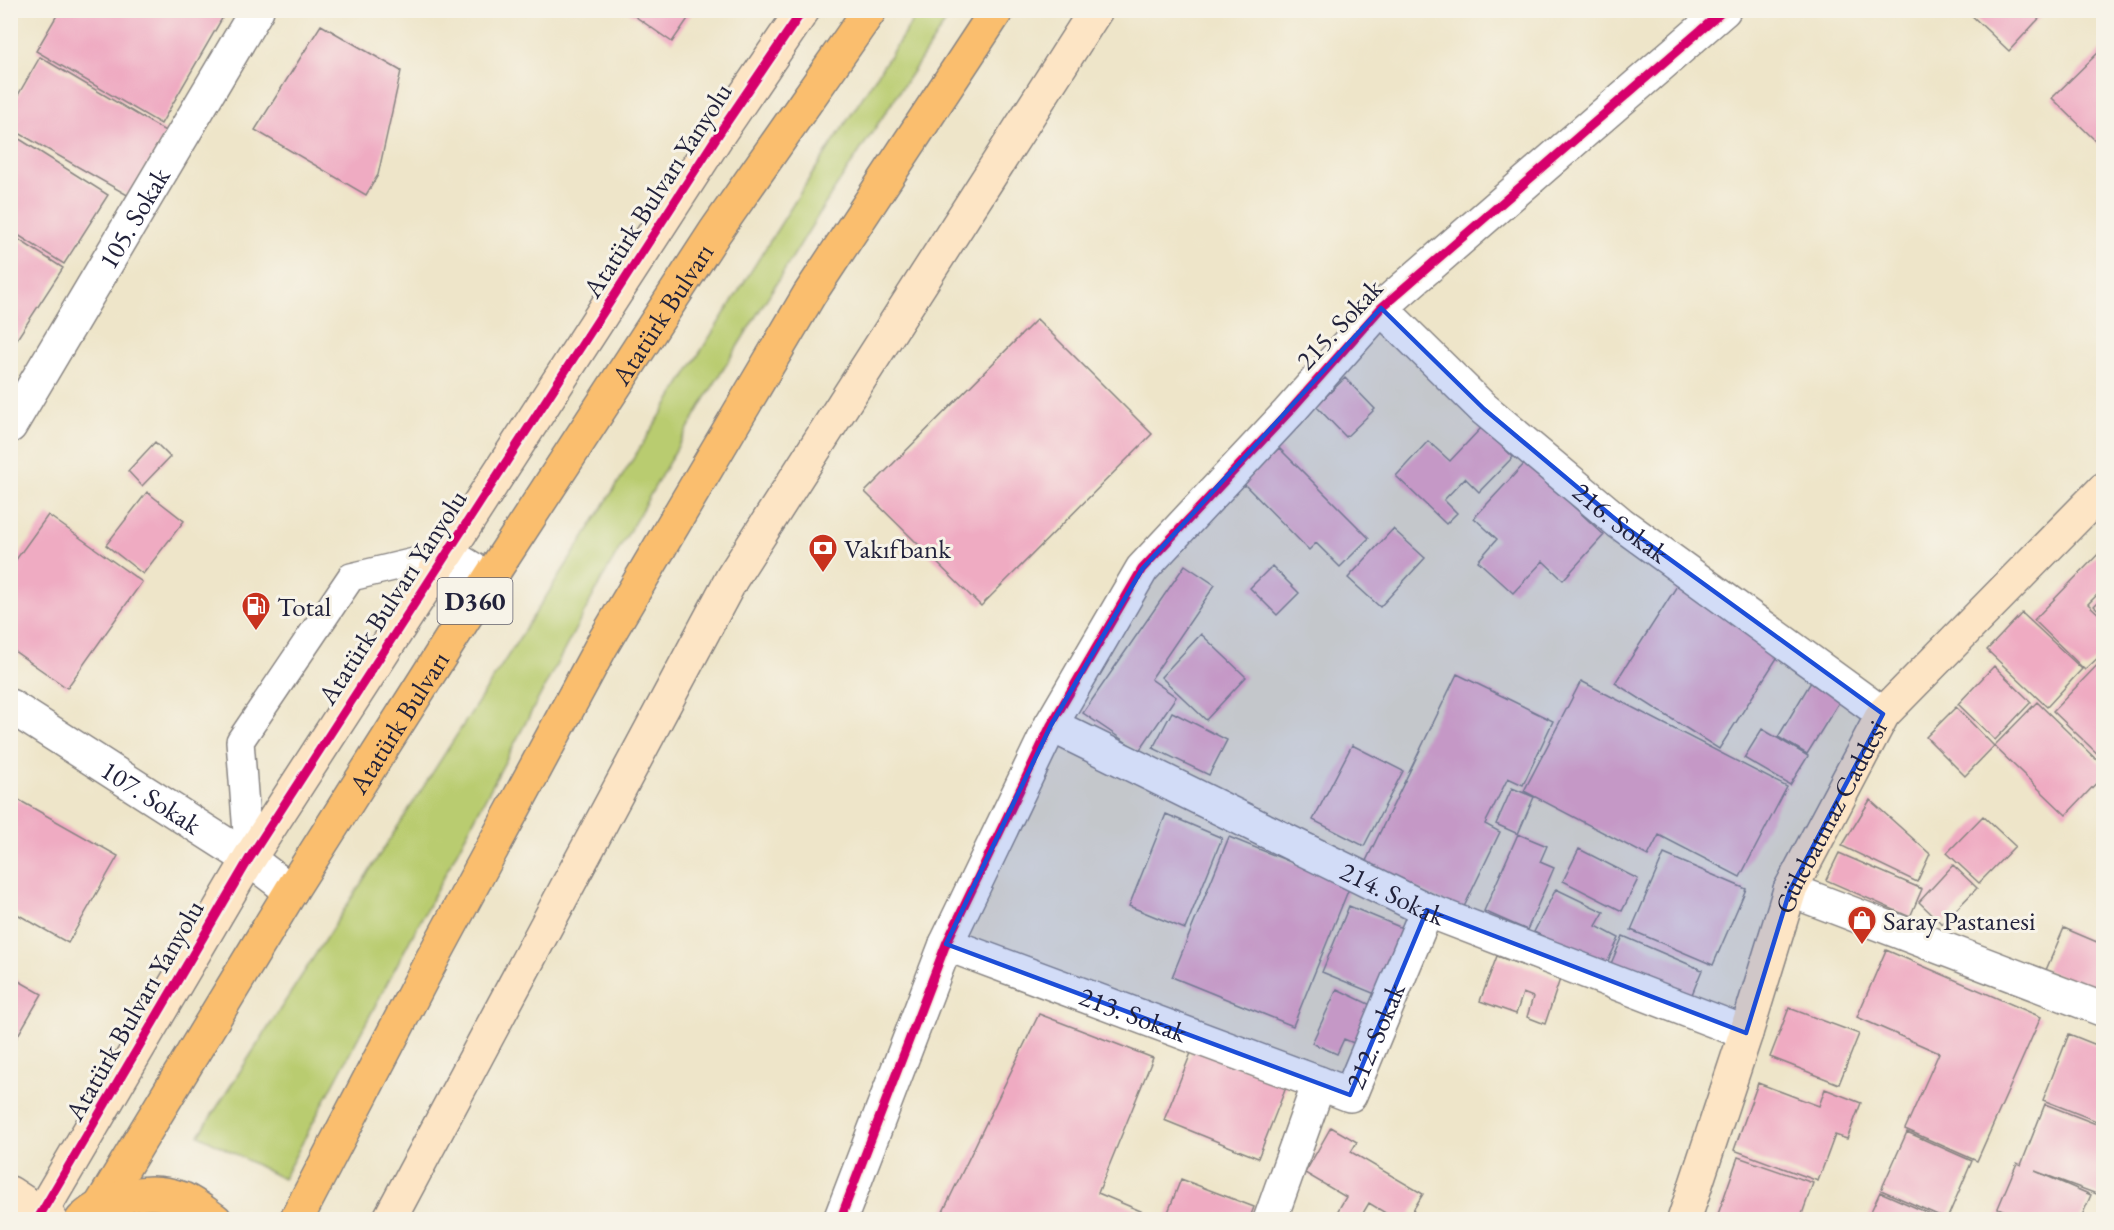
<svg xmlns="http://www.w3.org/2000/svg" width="2114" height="1230" viewBox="0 0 2114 1230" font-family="'EB Garamond',serif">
  <rect width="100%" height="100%" fill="#f7f3e8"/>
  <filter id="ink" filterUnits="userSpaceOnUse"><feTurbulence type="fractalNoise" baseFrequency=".0167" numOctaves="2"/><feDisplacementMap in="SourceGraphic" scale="12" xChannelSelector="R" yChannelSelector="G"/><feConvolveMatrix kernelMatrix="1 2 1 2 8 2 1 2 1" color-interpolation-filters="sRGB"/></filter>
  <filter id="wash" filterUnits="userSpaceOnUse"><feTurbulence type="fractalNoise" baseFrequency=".008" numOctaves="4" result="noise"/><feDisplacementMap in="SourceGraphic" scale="24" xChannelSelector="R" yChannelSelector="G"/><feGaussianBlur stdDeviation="1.35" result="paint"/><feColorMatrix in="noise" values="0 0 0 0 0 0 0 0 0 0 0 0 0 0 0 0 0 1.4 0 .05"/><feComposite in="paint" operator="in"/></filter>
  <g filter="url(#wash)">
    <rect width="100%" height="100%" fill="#eee5c9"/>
    <path fill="#b9cc6f" stroke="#6e7755" stroke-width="1.5" d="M 919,11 L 953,11 L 832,193 L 705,399 L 601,581 L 283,1179 L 199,1135 L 567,564 L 809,179 Z"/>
    <g id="blocks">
      <path fill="#efabc2" d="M 60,10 L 227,10 L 161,124 L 36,51 Z
        M 626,10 L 694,10 L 672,42 Z
        M 1966,10 L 2047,10 L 2009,51 Z
        M 321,25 L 401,71 L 378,175 L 366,195 L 255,130 Z
        M 2104,47 L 2104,149 L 2052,98 Z
        M 40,57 L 167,132 L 129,196 L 10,128 L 10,109 Z
        M 10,133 L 108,195 L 64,264 L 10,230 Z
        M 10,234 L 63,268 L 17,339 L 10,335 Z
        M 1037,319 L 1152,434 L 981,606 L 865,492 Z
        M 1345,378 L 1375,409 L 1346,437 L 1316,406 Z
        M 1482,427 L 1513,457 L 1479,492 L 1465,478 L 1444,500 L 1457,513 L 1446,524 L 1396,476 L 1428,441 L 1450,461 Z
        M 155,442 L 170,457 L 142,486 L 128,471 Z
        M 1279,448 L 1369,538 L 1340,567 L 1316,543 L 1309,550 L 1243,483 Z
        M 1526,462 L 1604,535 L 1563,580 L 1543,561 L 1513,593 L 1478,561 L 1497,539 L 1474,518 Z
        M 147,492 L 184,521 L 143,574 L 106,545 Z
        M 48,515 L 142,582 L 67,688 L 10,648 L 10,568 Z
        M 1393,529 L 1425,558 L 1380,607 L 1348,578 Z
        M 2104,548 L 2104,588 L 2088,604 L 2104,619 L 2104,652 L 2085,670 L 2034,620 Z
        M 1185,565 L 1215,585 L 1151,679 L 1176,697 L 1139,751 L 1083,713 Z
        M 1272,566 L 1299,593 L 1277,615 L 1250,588 Z
        M 1682,578 L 1786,644 L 1719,749 L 1615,683 Z
        M 2104,596 L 2104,615 L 2094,606 Z
        M 2022,613 L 2082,669 L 2047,707 L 1987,650 Z
        M 1201,634 L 1246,677 L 1206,720 L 1161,677 Z
        M 2104,658 L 2104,760 L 2053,711 Z
        M 1994,666 L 2031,702 L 1995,740 L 1958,704 Z
        M 1457,674 L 1553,721 L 1523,785 L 1508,778 L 1485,824 L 1500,832 L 1462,911 L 1365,863 Z
        M 1814,677 L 1844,694 L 1807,754 L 1778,737 Z
        M 1581,681 L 1787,787 L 1740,877 L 1659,835 L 1648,856 L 1524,791 Z
        M 2037,702 L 2104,767 L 2104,775 L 2066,815 L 1994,746 Z
        M 1956,707 L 1994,746 L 1965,776 L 1926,737 Z
        M 1172,712 L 1227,740 L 1209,775 L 1153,748 Z
        M 1762,729 L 1808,756 L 1790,785 L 1744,758 Z
        M 1352,745 L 1403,771 L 1364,846 L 1313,820 Z
        M 1512,788 L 1534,797 L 1518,834 L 1496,824 Z
        M 10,795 L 118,856 L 68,943 L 10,910 Z
        M 1870,800 L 1930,854 L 1917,882 L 1842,846 Z
        M 1166,814 L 1222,838 L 1185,929 L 1129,906 Z
        M 1983,816 L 2015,846 L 1979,883 L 1947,853 Z
        M 1518,834 L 1547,846 L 1540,862 L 1554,868 L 1527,930 L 1484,911 Z
        M 1229,837 L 1350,886 L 1293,1026 L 1172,977 Z
        M 1579,849 L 1638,879 L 1622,911 L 1563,881 Z
        M 1839,853 L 1922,889 L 1910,917 L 1826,880 Z
        M 1664,854 L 1746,889 L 1713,965 L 1631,930 Z
        M 1953,865 L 1977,888 L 1942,924 L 1919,902 Z
        M 1556,889 L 1604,912 L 1596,926 L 1619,938 L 1605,967 L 1534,932 Z
        M 1349,906 L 1407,930 L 1380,996 L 1322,972 Z
        M 2064,928 L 2104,945 L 2104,994 L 2046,970 Z
        M 1623,936 L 1702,970 L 1686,1009 L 1606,975 Z
        M 1886,950 L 2041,1017 L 1977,1161 L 1905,1129 L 1939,1053 L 1857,1017 Z
        M 1497,956 L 1560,979 L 1545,1024 L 1527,1017 L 1533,997 L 1523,993 L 1516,1014 L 1480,1001 Z
        M 10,976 L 42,994 L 10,1049 Z
        M 1337,989 L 1373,1006 L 1356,1044 L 1344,1039 L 1337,1054 L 1312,1043 Z
        M 1789,1008 L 1859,1034 L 1839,1084 L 1770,1057 Z
        M 1039,1014 L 1153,1058 L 1098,1193 L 1162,1220 L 939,1220 Z
        M 2069,1034 L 2104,1048 L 2104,1124 L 2043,1100 Z
        M 1193,1048 L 1287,1085 L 1258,1158 L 1164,1120 Z
        M 1758,1083 L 1819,1106 L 1825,1089 L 1861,1103 L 1847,1139 L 1835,1135 L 1818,1181 L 1734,1150 Z
        M 2045,1104 L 2104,1127 L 2102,1196 L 2035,1171 L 2091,1195 L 2080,1220 L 2026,1220 L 1998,1208 L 2017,1163 L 2021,1165 Z
        M 1331,1127 L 1357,1142 L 1351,1152 L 1423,1194 L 1407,1220 L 1397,1220 L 1369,1203 L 1359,1220 L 1350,1220 L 1337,1212 L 1346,1197 L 1305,1173 Z
        M 1907,1132 L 1972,1161 L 1947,1219 L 1881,1190 Z
        M 1738,1157 L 1813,1183 L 1800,1220 L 1716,1220 Z
        M 1181,1179 L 1254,1207 L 1249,1220 L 1165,1220 Z
        M 1880,1192 L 1944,1220 L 1867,1220 Z
        M 2000,1209 L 2023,1220 L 1996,1220 Z"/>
    </g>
  </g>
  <g filter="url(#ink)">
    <use href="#blocks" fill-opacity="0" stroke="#888482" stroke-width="1.5"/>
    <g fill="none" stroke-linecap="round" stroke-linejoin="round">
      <g stroke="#888482" stroke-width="30">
        <path id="lane" d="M 249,859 L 240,741 L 351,577 L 448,554"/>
      </g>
      <g stroke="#888482" stroke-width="36">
        <g id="street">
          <path id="s1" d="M 1381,308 L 1484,409 L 1620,523 L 1883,714"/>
          <path id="s2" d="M 10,426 L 257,10"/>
          <path d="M 448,554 L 489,579"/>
          <path id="s3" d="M 10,706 L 249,859 L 291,891"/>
          <path id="s4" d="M 1051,725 L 1427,910 L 1746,1033"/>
          <path d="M 1790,890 L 2104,1010"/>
          <path id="s5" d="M 946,944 L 1319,1083"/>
          <path d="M 840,1220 L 946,944 L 1051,725 L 1142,569 L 1288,413 L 1381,308 L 1724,10"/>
          <path id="s6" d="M 1270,1220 L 1319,1083 L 1350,1095 L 1427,910"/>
        </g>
      </g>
      <g stroke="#888482" stroke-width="36">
        <g id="secondary">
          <path d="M 10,1193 L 51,1220"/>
          <path d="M 37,1220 L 249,859 L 716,138 L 803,10"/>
          <path d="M 389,1220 L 732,578 L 1096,10"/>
          <path id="s7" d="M 1684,1220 L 1746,1033 L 1790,890 L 1883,714 L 2104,489"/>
        </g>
      </g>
      <g stroke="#888482" stroke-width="36">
        <g id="highway">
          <path id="s8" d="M 101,1205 L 291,891 L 489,579 L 715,232 L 870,10"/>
          <path d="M 82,1220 C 109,1195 149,1186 183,1199 C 194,1204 205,1213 215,1220"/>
          <path d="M 296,1220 L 429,965 L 602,645 L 809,295 L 997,10"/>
        </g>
      </g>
      <use href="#lane" stroke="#fff" stroke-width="27"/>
      <use href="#street" stroke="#fff" stroke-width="33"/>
      <use href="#secondary" stroke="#fde5c5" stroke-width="33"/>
      <use href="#highway" stroke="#fabe6e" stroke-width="33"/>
      <g stroke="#f7f3e8" stroke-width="13">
        <path id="cycleway" d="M 37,1220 L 249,859 L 716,138 L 803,10
          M 840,1220 L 946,944 L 1051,725 L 1142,569 L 1288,413 L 1381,308 L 1724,10"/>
      </g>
      <use href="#cycleway" stroke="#d6006c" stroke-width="9"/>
    </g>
  </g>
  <path fill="#1d4ed8" fill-opacity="0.2" stroke="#1d4ed8" stroke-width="4.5" stroke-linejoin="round" d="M 1381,308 L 1484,409 L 1620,523 L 1883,714 L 1790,890 L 1746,1033 L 1427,910 L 1350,1095 L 946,944 L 1051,725 L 1142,569 Z"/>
  <defs>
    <g id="bank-pin" transform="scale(1.5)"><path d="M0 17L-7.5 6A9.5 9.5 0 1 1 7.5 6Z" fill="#c8321e" stroke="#f7f3e8"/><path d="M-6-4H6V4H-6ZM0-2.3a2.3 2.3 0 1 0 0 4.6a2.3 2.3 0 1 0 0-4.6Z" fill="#fff"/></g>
    <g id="fuel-pin" transform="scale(1.5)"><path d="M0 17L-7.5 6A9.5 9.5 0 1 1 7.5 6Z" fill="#c8321e" stroke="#f7f3e8"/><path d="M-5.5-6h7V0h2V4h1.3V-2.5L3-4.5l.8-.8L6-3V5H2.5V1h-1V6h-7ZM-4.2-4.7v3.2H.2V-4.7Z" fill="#fff"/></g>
    <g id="shop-pin" transform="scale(1.5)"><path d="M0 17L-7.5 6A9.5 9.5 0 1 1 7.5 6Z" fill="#c8321e" stroke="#f7f3e8"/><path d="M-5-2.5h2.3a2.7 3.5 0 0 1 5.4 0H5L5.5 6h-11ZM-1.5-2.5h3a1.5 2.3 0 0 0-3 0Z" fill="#fff"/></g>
  </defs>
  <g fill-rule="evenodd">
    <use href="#bank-pin" x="823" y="548"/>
    <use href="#fuel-pin" x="256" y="606"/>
    <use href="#shop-pin" x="1862" y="920"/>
  </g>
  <g text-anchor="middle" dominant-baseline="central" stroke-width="6" stroke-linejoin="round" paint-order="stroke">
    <rect fill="#f7f3e8" stroke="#62616f" stroke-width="1.5" x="437.5" y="578" width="75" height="46" rx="4.5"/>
    <g font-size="26" font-weight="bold" fill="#22223b">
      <text x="475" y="601">D360</text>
    </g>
    <g font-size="27" fill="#22223b" stroke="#f7f3e8">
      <text transform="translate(657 190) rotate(-57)">Atatürk Bulvarı Yanyolu</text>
      <text stroke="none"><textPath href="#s2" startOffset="242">105. Sokak</textPath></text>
      <text stroke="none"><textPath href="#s8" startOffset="1053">Atatürk Bulvarı</textPath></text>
      <text transform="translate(1339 324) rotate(-47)">215. Sokak</text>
      <text stroke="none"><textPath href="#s1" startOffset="322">216. Sokak</textPath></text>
      <text transform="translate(392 597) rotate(-57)">Atatürk Bulvarı Yanyolu</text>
      <text stroke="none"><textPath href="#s8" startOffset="567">Atatürk Bulvarı</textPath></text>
      <text stroke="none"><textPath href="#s3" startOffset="168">107. Sokak</textPath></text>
      <text stroke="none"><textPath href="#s7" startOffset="430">Gülebatmaz Caddesi</textPath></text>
      <text stroke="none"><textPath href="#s4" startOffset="381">214. Sokak</textPath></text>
      <text transform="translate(134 1010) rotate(-60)">Atatürk Bulvarı Yanyolu</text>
      <text stroke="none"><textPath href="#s5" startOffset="200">213. Sokak</textPath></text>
      <text stroke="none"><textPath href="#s6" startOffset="243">212. Sokak</textPath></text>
    </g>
    <g font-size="27" fill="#22223b" stroke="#f7f3e8" text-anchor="start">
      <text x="844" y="548">Vakıfbank</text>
      <text x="277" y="606">Total</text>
      <text x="1883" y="920">Saray Pastanesi</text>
    </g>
  </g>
  <rect width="2114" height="1230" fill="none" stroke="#f7f3e8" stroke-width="36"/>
</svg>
